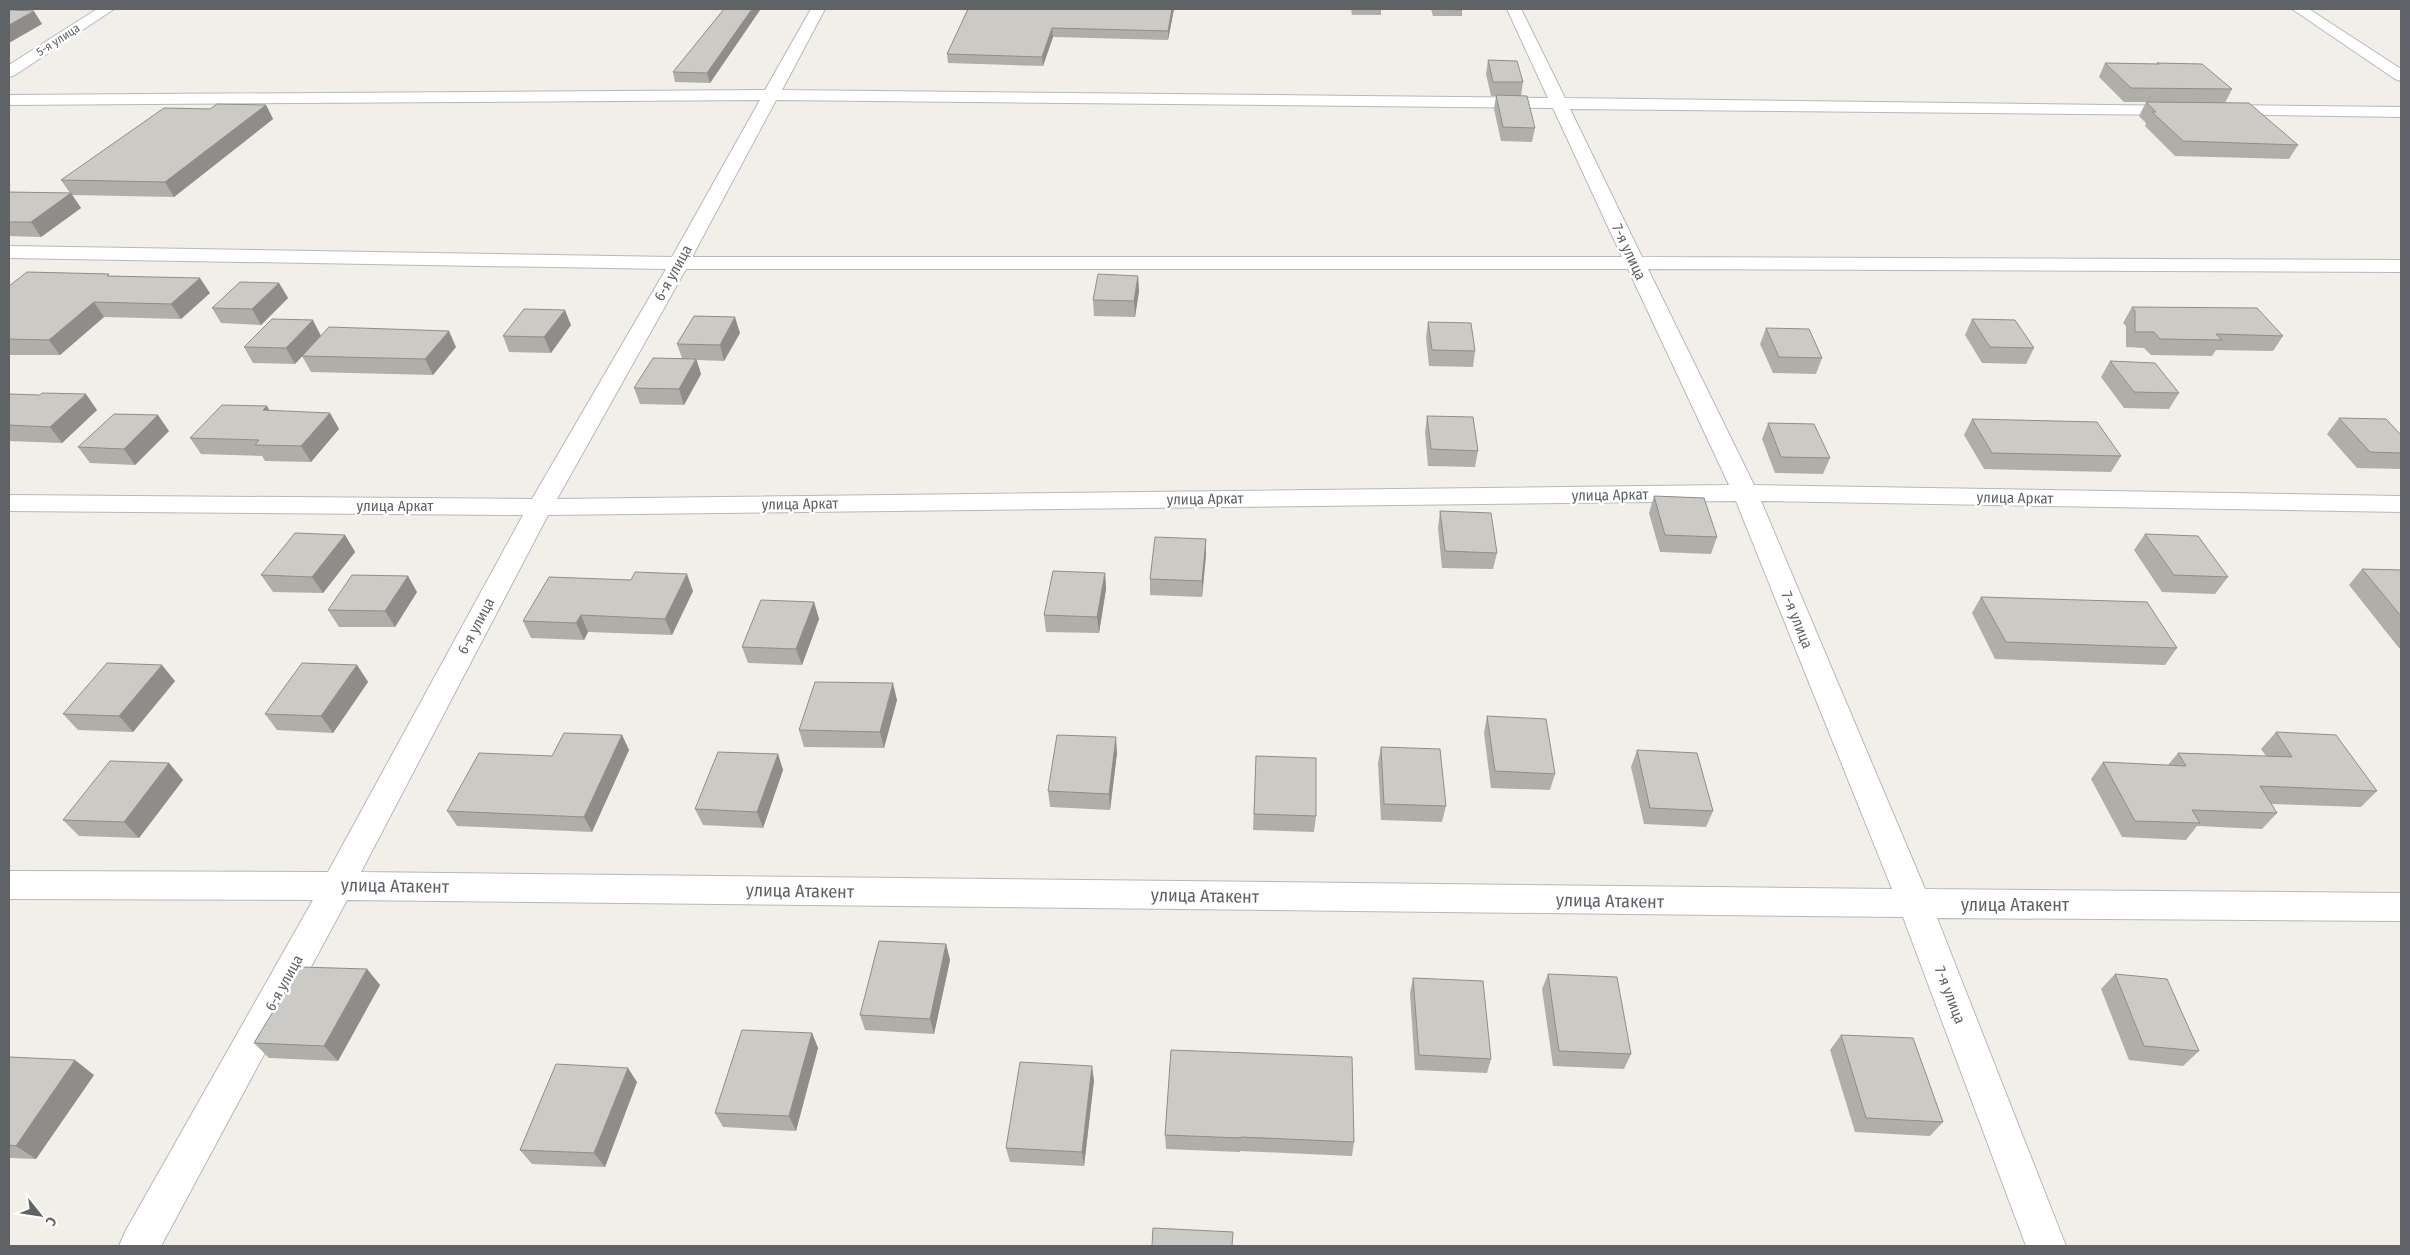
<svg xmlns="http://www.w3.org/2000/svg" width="2410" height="1255" viewBox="0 0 2410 1255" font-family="'Fira Sans Condensed',sans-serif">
  <rect width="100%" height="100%" fill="#f1efe8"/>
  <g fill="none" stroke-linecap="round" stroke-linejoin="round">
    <g stroke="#b5b8bc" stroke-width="2">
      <path id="minor" d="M 97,9 L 114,9 L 15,75 L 9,77 L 9,65 Z
        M 811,9 L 825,9 L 782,90 L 1548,98 L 1507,9 L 1521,9 L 1565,98 L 2186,106 L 2188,110 L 2186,114 L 2180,115 L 1570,109 L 1642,257 L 2401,260 L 2401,272 L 1648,269 L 1754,485 L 2401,496 L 2401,512 L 1761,501 L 1925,889 L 2401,893 L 2401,921 L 1937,918 L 2066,1246 L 2026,1246 L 1903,917 L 347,900 L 161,1246 L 119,1246 L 125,1232 L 313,900 L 9,899 L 9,871 L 328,872 L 523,515 L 9,511 L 9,495 L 532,499 L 666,269 L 9,258 L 9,246 L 672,257 L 760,100 L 9,105 L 9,95 L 765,90 ZM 776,100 L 1553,108 L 1622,257 L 692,257 ZM 686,269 L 1628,269 L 1729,485 L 557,499 ZM 1736,501 L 1892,889 L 361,872 L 548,515 Z
        M 2292,9 L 2309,9 L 2401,69 L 2401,81 L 2395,79 Z
        M 2220,105 L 2401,107 L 2401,117 L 2214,114 L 2212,110 L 2214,106 Z"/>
    </g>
    <use href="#minor" fill="#fff" fill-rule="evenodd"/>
  </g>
  <path fill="#afaea9" d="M 968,9 L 1174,9 L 1168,40 L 1053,37 L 1043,66 L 948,63 L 947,54 Z
    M 1351,9 L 1381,9 L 1381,15 L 1352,15 Z
    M 1431,9 L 1462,9 L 1462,16 L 1433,16 Z
    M 760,10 L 710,83 L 675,82 L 673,72 Z
    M 1488,60 L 1523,82 L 1521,96 L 1535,128 L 1532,142 L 1501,141 L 1494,109 L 1496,96 L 1491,96 L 1486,74 Z
    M 2105,63 L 2157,64 L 2157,63 L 2232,89 L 2225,103 L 2298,145 L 2289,159 L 2175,156 L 2145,126 L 2146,123 L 2139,116 L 2146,102 L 2124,102 L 2099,77 Z
    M 266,105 L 273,119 L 174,197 L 72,195 L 81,208 L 41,237 L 9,236 L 9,192 L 70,193 L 61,180 L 210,109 Z
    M 110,276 L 210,293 L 181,319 L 104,317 L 60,355 L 9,355 L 9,286 Z
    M 1138,276 L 1139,291 L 1135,317 L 1094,316 L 1093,300 Z
    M 279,283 L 288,298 L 261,325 L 221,323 L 212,308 Z
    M 2132,307 L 2283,336 L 2273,351 L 2216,350 L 2212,356 L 2151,355 L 2144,348 L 2126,347 L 2126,326 L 2123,323 Z
    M 1972,319 L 2034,348 L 2026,364 L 1982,363 L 1965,335 Z
    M 1428,322 L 1475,351 L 1473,367 L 1429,366 L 1426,338 Z
    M 571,325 L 551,353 L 509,352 L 503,336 Z
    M 1766,328 L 1822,358 L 1816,374 L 1773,373 L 1760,344 Z
    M 740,333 L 724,361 L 697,360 L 701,374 L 684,405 L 640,404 L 634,388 L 682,358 L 677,344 Z
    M 321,336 L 456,347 L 433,375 L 311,372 L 302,356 L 295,364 L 253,363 L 244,347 Z
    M 2110,361 L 2179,393 L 2169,409 L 2124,408 L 2101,377 Z
    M 9,394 L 40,395 L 97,410 L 62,443 L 9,441 Z
    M 267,406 L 269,411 L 330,413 L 339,429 L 311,462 L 265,461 L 262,456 L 201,454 L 190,438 Z
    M 1427,416 L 1478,451 L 1475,467 L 1428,466 L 1425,432 Z
    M 2339,418 L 2401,435 L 2401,469 L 2357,468 L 2327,434 Z
    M 1972,419 L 2121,456 L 2111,472 L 1984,469 L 1964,435 Z
    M 1768,423 L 1830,458 L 1823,474 L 1775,473 L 1762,439 Z
    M 169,431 L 135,465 L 90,463 L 78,447 Z
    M 1654,496 L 1717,537 L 1711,554 L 1660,552 L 1649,513 Z
    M 1440,511 L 1497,553 L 1493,569 L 1442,568 L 1438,528 Z
    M 2145,534 L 2228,577 L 2215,594 L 2162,592 L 2134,550 Z
    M 345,535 L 355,552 L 323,593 L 273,592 L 261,575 Z
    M 1206,539 L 1206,555 L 1202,597 L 1150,595 L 1150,579 Z
    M 2362,569 L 2401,570 L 2401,648 L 2399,648 L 2349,585 Z
    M 1105,573 L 1106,589 L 1099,633 L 1046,632 L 1044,615 Z
    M 693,591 L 672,635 L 588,632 L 584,640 L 531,638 L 523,621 Z
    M 417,592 L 395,627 L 339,627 L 328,610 Z
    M 1981,597 L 2177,648 L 2165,665 L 1995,659 L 1972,613 Z
    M 814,602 L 819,619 L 802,665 L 748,663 L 742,647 Z
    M 357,665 L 368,682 L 333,733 L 277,730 L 265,714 Z
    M 175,681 L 133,732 L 78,730 L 63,714 Z
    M 897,700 L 884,748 L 804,747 L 799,730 Z
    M 1487,716 L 1555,774 L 1550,790 L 1491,788 L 1484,733 Z
    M 2276,732 L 2377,791 L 2361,807 L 2271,804 L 2277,813 L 2262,829 L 2197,826 L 2186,840 L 2122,837 L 2091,779 L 2103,762 L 2168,765 L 2178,753 L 2266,756 L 2261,749 Z
    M 622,735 L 629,750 L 592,832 L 457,826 L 447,811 L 552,756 Z
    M 1381,747 L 1446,806 L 1442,822 L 1381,820 L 1378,763 Z
    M 1637,750 L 1713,811 L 1706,827 L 1644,824 L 1631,767 Z
    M 1117,753 L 1110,810 L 1050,807 L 1048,791 Z
    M 778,754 L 783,770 L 763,828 L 703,825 L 695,809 Z
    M 1256,756 L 1316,816 L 1314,832 L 1253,830 Z
    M 169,763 L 183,780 L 139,838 L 79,836 L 63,820 Z
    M 946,944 L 950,960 L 934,1034 L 865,1030 L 860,1015 Z
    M 367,969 L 380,985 L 338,1061 L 269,1058 L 254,1043 Z
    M 1548,974 L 1631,1054 L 1624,1069 L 1553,1066 L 1542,989 Z
    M 2115,974 L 2199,1051 L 2183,1066 L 2129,1060 L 2101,989 Z
    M 1413,978 L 1491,1059 L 1487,1073 L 1415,1070 L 1410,993 Z
    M 812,1033 L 818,1048 L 796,1131 L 723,1127 L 715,1113 Z
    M 1841,1035 L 1943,1122 L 1930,1136 L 1855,1132 L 1830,1050 Z
    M 1171,1050 L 1354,1142 L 1352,1156 L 1240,1151 L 1240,1152 L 1166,1149 L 1165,1135 Z
    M 9,1057 L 94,1075 L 36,1159 L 9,1158 Z
    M 1094,1080 L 1084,1166 L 1010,1162 L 1006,1148 Z
    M 637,1082 L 605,1167 L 532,1164 L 520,1150 Z"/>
  <path fill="#8f8d8a" d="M 752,9 L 760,9 L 760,10 L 710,83 L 707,73 Z
    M 1172,9 L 1174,9 L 1168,40 L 1168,31 Z
    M 34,11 L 42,24 L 9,43 L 9,25 Z
    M 1052,28 L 1053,37 L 1043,66 L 1042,57 Z
    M 266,105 L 273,119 L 174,197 L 165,182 Z
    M 71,193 L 81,208 L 41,237 L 31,222 Z
    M 1138,276 L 1139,291 L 1135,317 L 1134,301 Z
    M 200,278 L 210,293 L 181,319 L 171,304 Z
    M 279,283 L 288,298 L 261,325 L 252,309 Z
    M 94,302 L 104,317 L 60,355 L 49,340 Z
    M 565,310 L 571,325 L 551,353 L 544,337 Z
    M 735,317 L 740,333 L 724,361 L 720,345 Z
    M 313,320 L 321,336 L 295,364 L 286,348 Z
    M 449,331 L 456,347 L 433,375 L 425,359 Z
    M 696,359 L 701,374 L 684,405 L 679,389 Z
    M 86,394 L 97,410 L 62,443 L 50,427 Z
    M 267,406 L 276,422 L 263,410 Z
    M 330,413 L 339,429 L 311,462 L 301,446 Z
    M 158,415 L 169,431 L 135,465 L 124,449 Z
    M 345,535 L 355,552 L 323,593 L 312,577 Z
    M 1206,539 L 1206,555 L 1202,597 L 1202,581 Z
    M 1105,573 L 1106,589 L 1099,633 L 1097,617 Z
    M 687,574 L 693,591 L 672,635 L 665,619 Z
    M 408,576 L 417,592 L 395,627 L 385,611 Z
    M 814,602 L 819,619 L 802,665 L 796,649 Z
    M 581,615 L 588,632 L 584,640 L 576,623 Z
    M 162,665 L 175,681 L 133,732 L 119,716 Z
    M 357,665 L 368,682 L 333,733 L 321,716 Z
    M 893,683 L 897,700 L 884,748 L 880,732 Z
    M 622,735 L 629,750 L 592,832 L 584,817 Z
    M 1116,737 L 1117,753 L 1110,810 L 1109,794 Z
    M 778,754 L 783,770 L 763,828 L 757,812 Z
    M 169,763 L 183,780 L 139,838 L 124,822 Z
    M 946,944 L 950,960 L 934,1034 L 930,1019 Z
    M 367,969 L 380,985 L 338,1061 L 324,1046 Z
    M 812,1033 L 818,1048 L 796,1131 L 789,1116 Z
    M 75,1060 L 94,1075 L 36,1159 L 16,1146 Z
    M 1092,1066 L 1094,1080 L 1084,1166 L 1082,1152 Z
    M 628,1068 L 637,1082 L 605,1167 L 594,1153 Z"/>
  <path fill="#cccac5" stroke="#8f8d8a" d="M 724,9 L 752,9 L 707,73 L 673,72 Z
    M 968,9 L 1172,9 L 1168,31 L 1052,28 L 1042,57 L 947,54 Z
    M 1433,9 L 1462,9 L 1462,10 Z
    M 9,10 L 34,11 L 9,25 Z
    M 1488,60 L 1517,61 L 1523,82 L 1493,82 Z
    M 2105,63 L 2159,64 L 2157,63 L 2202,64 L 2232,89 L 2131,88 Z
    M 1496,95 L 1527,96 L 1535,128 L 1503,127 Z
    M 2146,102 L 2249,103 L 2298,145 L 2183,141 L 2152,112 L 2156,112 Z
    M 217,104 L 266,105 L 165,182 L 61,180 L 164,108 L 210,109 Z
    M 9,192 L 71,193 L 31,222 L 9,222 Z
    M 27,272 L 109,274 L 107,276 L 200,278 L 171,304 L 94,302 L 49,340 L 9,339 L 9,286 Z
    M 1098,274 L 1138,276 L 1134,301 L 1093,300 Z
    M 240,282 L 279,283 L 252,309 L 212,308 Z
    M 2132,307 L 2257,308 L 2283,336 L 2216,334 L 2222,340 L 2160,339 L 2154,332 L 2135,332 L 2135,311 Z
    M 524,309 L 565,310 L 544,337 L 503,336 Z
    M 694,316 L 735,317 L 720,345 L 677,344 Z
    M 272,319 L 313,320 L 286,348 L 244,347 Z
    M 1972,319 L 2015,320 L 2034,348 L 1990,347 Z
    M 1428,322 L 1471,323 L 1475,351 L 1432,350 Z
    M 329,327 L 449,331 L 425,359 L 302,356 Z
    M 1766,328 L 1809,329 L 1822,358 L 1779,357 Z
    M 653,358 L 696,359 L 679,389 L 634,388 Z
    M 2110,361 L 2155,363 L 2179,393 L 2134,392 Z
    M 42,393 L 86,394 L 50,427 L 9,425 L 9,394 L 40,395 Z
    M 222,405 L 267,406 L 263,410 L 330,413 L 301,446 L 255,445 L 259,440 L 190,438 Z
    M 114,414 L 158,415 L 124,449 L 78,447 Z
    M 1427,416 L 1473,417 L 1478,451 L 1431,449 Z
    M 2339,418 L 2386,419 L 2401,435 L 2401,453 L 2370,452 Z
    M 1972,419 L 2097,422 L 2121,456 L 1992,453 Z
    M 1768,423 L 1814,424 L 1830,458 L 1781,457 Z
    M 1654,496 L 1704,498 L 1717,537 L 1665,535 Z
    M 1440,511 L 1491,513 L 1497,553 L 1445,551 Z
    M 295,533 L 345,535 L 312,577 L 261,575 Z
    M 2145,534 L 2198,536 L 2228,577 L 2174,575 Z
    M 1155,537 L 1206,539 L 1202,581 L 1150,579 Z
    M 2362,569 L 2401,570 L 2401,616 Z
    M 1053,571 L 1105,573 L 1097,617 L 1044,615 Z
    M 635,572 L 687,574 L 665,619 L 581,615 L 576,623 L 523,621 L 549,577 L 631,580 Z
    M 352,575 L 408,576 L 385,611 L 328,610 Z
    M 1981,597 L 2147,602 L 2177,648 L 2006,642 Z
    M 761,600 L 814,602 L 796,649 L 742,647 Z
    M 107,663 L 162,665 L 119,716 L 63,714 Z
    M 302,663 L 357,665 L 321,716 L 265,714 Z
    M 815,682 L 893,683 L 880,732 L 799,730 Z
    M 1487,716 L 1546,719 L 1555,774 L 1495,771 Z
    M 2276,732 L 2336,735 L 2377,791 L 2260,786 L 2277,813 L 2192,810 L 2200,823 L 2135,821 L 2103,762 L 2186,766 L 2178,753 L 2292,757 Z
    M 564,733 L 622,735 L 584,817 L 447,811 L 479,753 L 552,756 Z
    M 1057,735 L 1116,737 L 1109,794 L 1048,791 Z
    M 1381,747 L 1440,749 L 1446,806 L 1384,804 Z
    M 1637,750 L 1697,753 L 1713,811 L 1650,808 Z
    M 718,752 L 778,754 L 757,812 L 695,809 Z
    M 1256,756 L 1316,758 L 1316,816 L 1254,814 Z
    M 110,761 L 169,763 L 124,822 L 63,820 Z
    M 879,941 L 946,944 L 930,1019 L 860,1015 Z
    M 300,967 L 367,969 L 324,1046 L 254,1043 Z
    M 1548,974 L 1617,977 L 1631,1054 L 1559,1051 Z
    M 2115,974 L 2167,979 L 2199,1051 L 2144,1046 Z
    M 1413,978 L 1483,981 L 1491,1059 L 1419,1055 Z
    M 742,1030 L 812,1033 L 789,1116 L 715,1113 Z
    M 1841,1035 L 1913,1038 L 1943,1122 L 1866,1118 Z
    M 1171,1050 L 1352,1057 L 1354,1142 L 1241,1137 L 1241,1138 L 1165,1135 Z
    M 9,1057 L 75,1060 L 16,1146 L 9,1145 Z
    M 1020,1062 L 1092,1066 L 1082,1152 L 1006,1148 Z
    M 556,1064 L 628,1068 L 594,1153 L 520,1150 Z
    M 1153,1228 L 1233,1232 L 1232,1246 L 1152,1246 Z"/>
  <g text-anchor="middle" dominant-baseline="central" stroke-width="5" stroke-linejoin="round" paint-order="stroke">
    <g font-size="12" fill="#5f6368" stroke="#fff">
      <text transform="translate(58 40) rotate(-33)">5-я улица</text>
    </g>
    <g font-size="15" fill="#5f6368" stroke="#fff">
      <text transform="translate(1629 252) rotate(65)">7-я улица</text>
      <text transform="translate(673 273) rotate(-61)">6-я улица</text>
      <text transform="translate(1610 495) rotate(-1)">улица Аркат</text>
      <text transform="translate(2015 498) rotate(1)">улица Аркат</text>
      <text transform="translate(1205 499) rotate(-1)">улица Аркат</text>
      <text transform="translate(800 504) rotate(-1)">улица Аркат</text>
      <text x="395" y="506">улица Аркат</text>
      <text transform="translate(1797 620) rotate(68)">7-я улица</text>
      <text transform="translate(476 626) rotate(-62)">6-я улица</text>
      <text transform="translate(284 983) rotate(-61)">6-я улица</text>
      <text transform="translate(1950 995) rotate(69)">7-я улица</text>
    </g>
    <g font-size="18" fill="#5f6368" stroke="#fff">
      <text transform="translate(395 886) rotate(1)">улица Атакент</text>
      <text transform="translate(800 891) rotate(1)">улица Атакент</text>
      <text transform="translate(1205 896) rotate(1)">улица Атакент</text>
      <text transform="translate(1610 901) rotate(1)">улица Атакент</text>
      <text x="2015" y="905">улица Атакент</text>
    </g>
  </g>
  <rect width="2410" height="1255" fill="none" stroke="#5f6368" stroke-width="20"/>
  <g transform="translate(40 1215) rotate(120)" stroke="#ffffff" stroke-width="4" paint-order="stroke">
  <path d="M0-4L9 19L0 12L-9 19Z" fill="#5f6368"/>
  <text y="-8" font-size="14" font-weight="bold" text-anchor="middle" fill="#5f6368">С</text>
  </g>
</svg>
